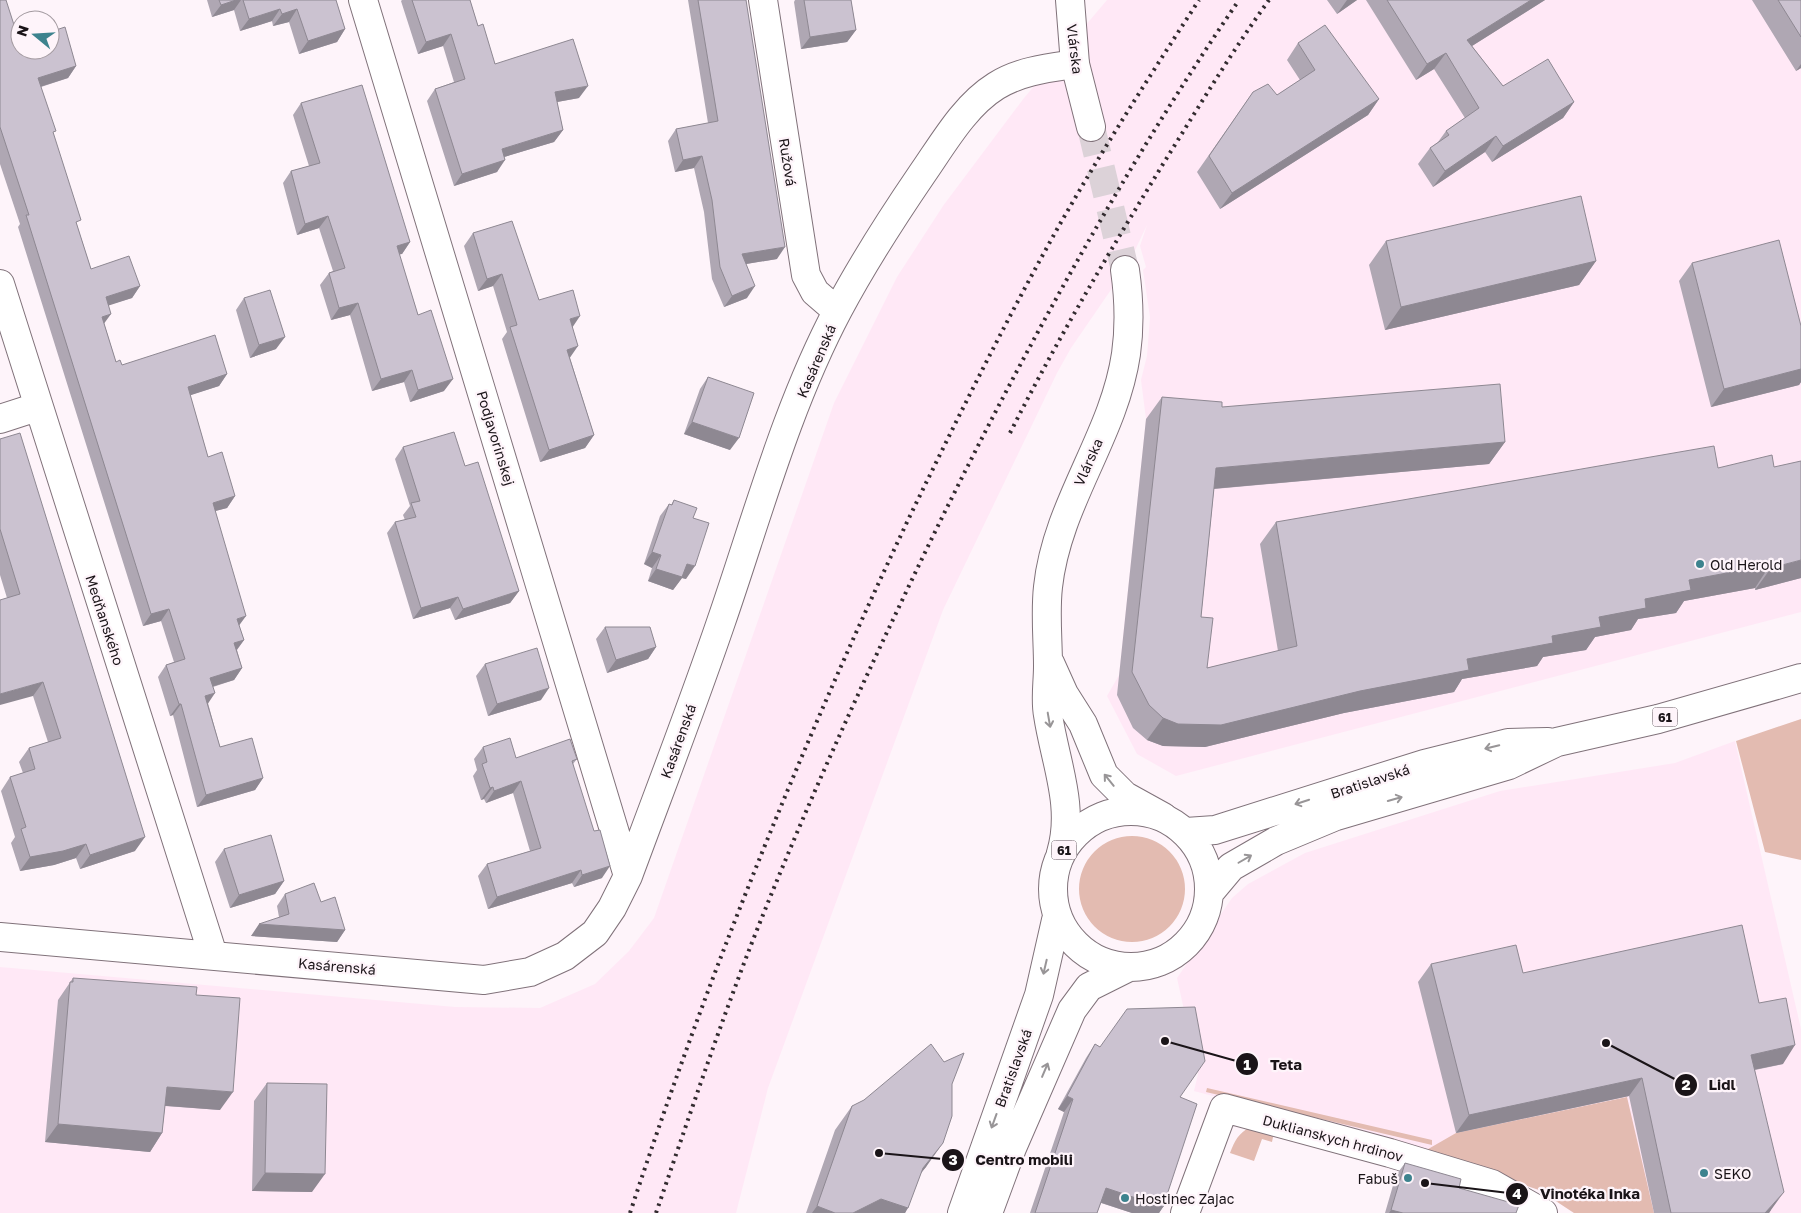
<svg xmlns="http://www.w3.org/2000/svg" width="1801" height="1213" viewBox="0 0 1801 1213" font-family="'Golos Text',sans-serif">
  <rect width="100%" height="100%" fill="#fef4fa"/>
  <path fill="#ffe8f6" d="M 1107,0 L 1801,0 L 1801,612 L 1176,776 L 1137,754 L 1107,696 L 1119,675 L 1146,419 L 1141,380 L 1147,356 L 1150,317 L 1143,270 L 1146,267 L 1140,246 L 1147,225 L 1128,265 L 1071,348 L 1057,373 L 943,610 L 768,1088 L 736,1213 L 0,1213 L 0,967 L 455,1007 L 540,1008 L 595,984 L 629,951 L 654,918 L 834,403 L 897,277 L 943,206 L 1024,98 Z
    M 1735,741 L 1801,1029 L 1801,1213 L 1574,1213 L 1539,1190 L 1423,1152 L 1194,1091 L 1198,1074 L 1177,978 L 1232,898 L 1248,884 L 1305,853 L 1500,791 L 1675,763 Z"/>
  <path fill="#e3bbb1" d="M 1801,719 L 1801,860 L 1765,852 L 1736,741 Z
    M1079 889a53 53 0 1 1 106 0a53 53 0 1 1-106 0Z
    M 1207,1088 L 1432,1140 L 1432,1145 L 1206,1092 Z
    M 1627,1097 L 1654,1213 L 1574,1213 L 1539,1190 L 1423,1152 L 1456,1133 Z
    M 1250,1127 L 1274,1132 L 1272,1142 L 1262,1139 L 1254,1161 L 1230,1153 C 1235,1140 1238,1134 1250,1127 Z"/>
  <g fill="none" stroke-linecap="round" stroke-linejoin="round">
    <path stroke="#dcd2d8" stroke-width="28" stroke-dasharray="28 14" stroke-linecap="butt" d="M 1091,127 L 1125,270"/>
    <g stroke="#80727a" stroke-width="30">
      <path id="street" d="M 363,0 L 628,876
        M 763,0 L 806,275 L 815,292 L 837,311
        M 0,284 L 213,955
        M 0,419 L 37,407
        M 0,937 L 484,980 L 530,972 L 565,956 L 595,933 L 612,908 L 628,876 C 659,792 692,707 721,622 C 757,518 786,408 838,310 C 863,263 892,218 922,174 C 943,144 964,106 996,86 C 1020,71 1048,68 1075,64
        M 1185,1213 L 1224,1108 L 1390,1153 L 1492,1184 L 1543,1213"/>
    </g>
    <g stroke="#80727a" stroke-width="30">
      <path id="secondary" d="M 1070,0 L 1075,64 L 1091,127
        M 1050,663 L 1064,694 L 1083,724 L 1104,775 L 1125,796 L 1163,817
        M 1061,853 C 1075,806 1055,762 1048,715 C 1045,699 1048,683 1048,666 C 1048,640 1045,613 1048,587 C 1057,503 1114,436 1126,354 C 1130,326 1129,298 1125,270"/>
    </g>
    <g stroke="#80727a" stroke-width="30">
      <path id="primary" d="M1053 889a78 78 0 1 1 156 0a78 78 0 1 1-156 0Z
        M 1186,832 L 1215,830 L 1424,764 L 1508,743 L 1548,742
        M 1210,892 L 1231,867 L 1276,841 L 1336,816 L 1509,765 L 1557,742 L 1658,719 L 1801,678
        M 962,1213 L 1039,995 L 1056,920
        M 988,1213 L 1012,1148 L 1072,1010 L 1089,987 L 1127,968"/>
    </g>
    <use href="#street" stroke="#fff" stroke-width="28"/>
    <use href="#secondary" stroke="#fff" stroke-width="28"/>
    <use href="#primary" stroke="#fff" stroke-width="28"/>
    <path stroke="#322b2f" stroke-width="4" stroke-dasharray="2.5 5" stroke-linecap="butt" d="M 1010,433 C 1058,338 1112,247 1168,156 C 1201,103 1233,50 1269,0
      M 630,1213 C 708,975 802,744 909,518 C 957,419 1006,320 1060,224 C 1104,147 1151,74 1199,0
      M 656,1213 C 687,1123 717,1033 751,945 C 806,805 868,670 933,536 C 1024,350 1123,170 1239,0"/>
  </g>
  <path fill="#afa7b3" d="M 0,0 L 20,50 L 76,66 L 68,78 L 41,87 L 77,225 L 91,269 L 140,286 L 132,298 L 108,305 L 104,323 L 116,362 L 122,365 L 227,374 L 219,386 L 190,395 L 208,457 L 235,496 L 227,508 L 215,511 L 239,626 L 244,640 L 237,650 L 242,668 L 234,680 L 213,687 L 208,703 L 220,747 L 263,778 L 255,790 L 197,807 L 173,715 L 170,716 L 158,677 L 166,665 L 174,662 L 161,621 L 143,626 L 18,227 L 20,224 L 0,164 Z
    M 207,0 L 336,0 L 345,29 L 337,42 L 299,54 L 289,22 L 273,26 L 272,21 L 240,31 L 234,10 L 212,17 Z
    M 402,0 L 470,0 L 478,26 L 495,64 L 579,98 L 557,102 L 563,130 L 554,142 L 504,157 L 497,172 L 454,186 L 427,101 L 435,89 L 454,82 L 443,46 L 418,54 L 401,1 Z
    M 688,0 L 746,0 L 777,259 L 746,264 L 747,298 L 724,307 L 712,279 L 704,212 L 694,168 L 675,172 L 668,141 L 676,129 L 708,123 Z
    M 795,0 L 851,0 L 856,30 L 847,42 L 801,49 L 794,2 Z
    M 1327,0 L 1357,0 L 1337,14 Z
    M 1366,0 L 1545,0 L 1472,46 L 1503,86 L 1574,102 L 1563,118 L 1492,162 L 1485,152 L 1433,187 L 1418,164 L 1430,148 L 1438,142 L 1446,131 L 1465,118 L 1434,69 L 1416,80 Z
    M 1752,0 L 1801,0 L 1801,68 L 1796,71 Z
    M 1298,43 L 1379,99 L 1368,115 L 1220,209 L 1197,172 L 1253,92 L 1277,95 L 1300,80 L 1287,60 Z
    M 301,103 L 410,242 L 402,254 L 399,254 L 418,315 L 444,391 L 410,402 L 404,382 L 372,391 L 350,315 L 331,320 L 320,285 L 329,273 L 333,271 L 319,228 L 297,235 L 283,183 L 291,171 L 309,166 L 293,115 Z
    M 473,233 L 539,300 L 572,327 L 570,358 L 594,435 L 585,448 L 540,462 L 502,339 L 507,332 L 493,286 L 478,291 L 464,246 Z
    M 1386,241 L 1596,261 L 1579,285 L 1385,330 L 1369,265 Z
    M 1692,263 L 1801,326 L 1801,382 L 1799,385 L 1711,407 L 1679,281 Z
    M 244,298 L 276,349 L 250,358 L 236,310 Z
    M 708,377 L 730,450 L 684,434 L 700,389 Z
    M 1162,397 L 1222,407 L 1505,442 L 1489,464 L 1214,489 L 1201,617 L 1207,668 L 1278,651 L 1260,544 L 1276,522 L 1718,468 L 1801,578 L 1755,590 L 1755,588 L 1684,601 L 1676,613 L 1638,619 L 1631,630 L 1595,637 L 1586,650 L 1543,657 L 1537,666 L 1462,679 L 1454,692 L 1344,713 L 1205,747 L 1163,746 L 1147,740 L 1133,728 L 1117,695 L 1146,419 Z
    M 0,439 L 135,851 L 80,869 L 76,858 L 54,865 L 20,871 L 11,843 L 15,837 L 1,791 L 10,777 L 23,773 L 19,762 L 29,748 L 48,742 L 33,696 L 7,598 L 0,575 Z
    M 403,447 L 465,466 L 519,591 L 510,603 L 455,620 L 450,608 L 413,619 L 387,533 L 395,522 L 405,520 L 403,515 L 410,506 L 395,459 Z
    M 674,500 L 693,518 L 686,579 L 682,578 L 673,590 L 648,581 L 652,568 L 644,564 L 660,516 L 669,504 L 671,505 Z
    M 605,627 L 656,647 L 648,659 L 607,673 L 596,639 Z
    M 485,664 L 541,700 L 488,716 L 476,676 Z
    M 483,747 L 516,758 L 577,759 L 573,764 L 602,878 L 574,887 L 572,883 L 488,909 L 478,876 L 487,864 L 530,851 L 513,793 L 486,803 L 484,799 L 481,800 L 473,776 L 477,770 L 474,759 Z
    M 224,849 L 284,881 L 275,894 L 230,908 L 215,862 Z
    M 285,894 L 321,902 L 345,930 L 337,942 L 251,936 L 279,917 L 277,906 Z
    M 1431,964 L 1523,973 L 1759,1003 L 1783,1064 L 1755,1070 L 1771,1210 L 1769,1213 L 1654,1213 L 1629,1096 L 1456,1133 L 1418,982 Z
    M 73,978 L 196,995 L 220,1110 L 165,1106 L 162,1133 L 150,1152 L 45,1142 L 58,1000 Z
    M 1095,1044 L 1180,1097 L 1163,1207 L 1159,1213 L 1132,1213 L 1101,1203 L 1097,1213 L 1030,1213 L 1064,1112 L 1058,1109 L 1086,1058 Z
    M 267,1083 L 312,1192 L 252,1191 L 254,1101 Z
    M 952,1084 L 926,1167 L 921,1173 L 905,1213 L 806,1213 L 835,1130 L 852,1106 Z
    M 1405,1163 L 1459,1188 L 1516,1213 L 1385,1213 L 1396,1175 Z"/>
  <path fill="#8e8892" d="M 236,0 L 241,0 L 234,10 L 212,17 L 221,5 Z
    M 1347,0 L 1357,0 L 1337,14 Z
    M 1531,0 L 1545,0 L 1456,56 L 1467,40 Z
    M 280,9 L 272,21 L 240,31 L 249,19 Z
    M 297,9 L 289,22 L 273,26 L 282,14 Z
    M 345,29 L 337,42 L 299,54 L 308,41 Z
    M 856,30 L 847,42 L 801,49 L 810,37 Z
    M 451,34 L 443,46 L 418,54 L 426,42 Z
    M 1446,53 L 1434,69 L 1416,80 L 1427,64 Z
    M 1801,64 L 1801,68 L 1796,71 Z
    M 76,66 L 68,78 L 30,90 L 38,78 Z
    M 588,86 L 579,98 L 546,104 L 555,92 Z
    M 1379,99 L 1368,115 L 1220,209 L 1232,193 Z
    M 1574,102 L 1563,118 L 1492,162 L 1503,146 Z
    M 563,130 L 554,142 L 494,160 L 502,149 Z
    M 1496,136 L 1485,152 L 1433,187 L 1445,171 Z
    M 702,156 L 694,168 L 675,172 L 683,160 Z
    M 505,160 L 497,172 L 454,186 L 462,174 Z
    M 328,216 L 319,228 L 297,235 L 305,224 Z
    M 410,242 L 402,254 L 388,257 L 397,246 Z
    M 785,247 L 777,259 L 734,266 L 742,254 Z
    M 1596,261 L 1579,285 L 1385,330 L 1401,307 Z
    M 502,274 L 493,286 L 478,291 L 487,279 Z
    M 140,286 L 132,298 L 98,309 L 106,297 Z
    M 755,286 L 747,298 L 724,307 L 732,296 Z
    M 358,303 L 350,315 L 331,320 L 339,308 Z
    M 111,314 L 103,325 L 102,317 Z
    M 580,316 L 572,328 L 570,319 Z
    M 285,337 L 276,349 L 250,358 L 259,345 Z
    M 578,346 L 569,359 L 567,350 Z
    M 1801,369 L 1801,382 L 1799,385 L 1711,407 L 1724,389 Z
    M 412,370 L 404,382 L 372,391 L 381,379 Z
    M 227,374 L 219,386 L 179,399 L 188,387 Z
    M 453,379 L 444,391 L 410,402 L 418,390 Z
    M 692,422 L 739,438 L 730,450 L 684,434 Z
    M 594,435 L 585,448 L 540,462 L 549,450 Z
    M 1505,442 L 1489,464 L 1200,490 L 1216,468 Z
    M 235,496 L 227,508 L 204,514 L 213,503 Z
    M 652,552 L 661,555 L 652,568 L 644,564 Z
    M 1801,560 L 1801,578 L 1755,590 L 1771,568 Z
    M 687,564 L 695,566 L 686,579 L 682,578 L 673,590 L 648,581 L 656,569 Z
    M 1770,565 L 1755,588 L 1684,601 L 1676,613 L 1638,619 L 1631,630 L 1595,637 L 1586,650 L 1543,657 L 1537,666 L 1462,679 L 1454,692 L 1344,713 L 1205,747 L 1163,746 L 1147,740 L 1163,718 L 1467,659 L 1552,636 L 1689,580 Z
    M 519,591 L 510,603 L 455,620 L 463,609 Z
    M 458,597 L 450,608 L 413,619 L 421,608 Z
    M 169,609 L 161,621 L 143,626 L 151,614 Z
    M 246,616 L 238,627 L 237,619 Z
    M 244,640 L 235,652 L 234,643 Z
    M 656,647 L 648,659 L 607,673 L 616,660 Z
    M 242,668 L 234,680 L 201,690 L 210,678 Z
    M 43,682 L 33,696 L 0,705 L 0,694 Z
    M 549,688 L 541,700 L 488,716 L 497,704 Z
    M 215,693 L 207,705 L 205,696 Z
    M 179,704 L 181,704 L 173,715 L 170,716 Z
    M 263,778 L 255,790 L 197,807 L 206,795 Z
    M 521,781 L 513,793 L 486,803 L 494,791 Z
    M 493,787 L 484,799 L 481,800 L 490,788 Z
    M 145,837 L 135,851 L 80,869 L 90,855 Z
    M 86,844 L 76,858 L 54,865 L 20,871 L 30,857 Z
    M 610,866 L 602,878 L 574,887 L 582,875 Z
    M 581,870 L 572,883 L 488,909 L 497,897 Z
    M 284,881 L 275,894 L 230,908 L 239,895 Z
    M 259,924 L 345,930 L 337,942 L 251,936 Z
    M 1795,1045 L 1783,1064 L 1738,1073 L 1751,1055 Z
    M 1642,1078 L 1629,1096 L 1456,1133 L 1469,1115 Z
    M 167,1087 L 233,1092 L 220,1110 L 155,1105 Z
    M 1067,1096 L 1073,1099 L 1064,1112 L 1058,1109 Z
    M 58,1124 L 162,1133 L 150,1152 L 45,1142 Z
    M 943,1143 L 926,1167 L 906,1191 L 923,1168 Z
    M 265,1173 L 325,1174 L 312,1192 L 252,1191 Z
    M 1106,1188 L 1163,1207 L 1159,1213 L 1132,1213 L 1096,1201 Z
    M 1784,1192 L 1771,1210 L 1769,1213 L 1765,1213 Z
    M 881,1199 L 908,1208 L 905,1213 L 853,1213 Z
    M 817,1206 L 835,1213 L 812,1213 Z
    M 1391,1210 L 1403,1213 L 1389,1213 Z"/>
  <path fill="#cbc2d0" stroke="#8e8892" d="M 0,0 L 6,0 L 15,28 L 19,27 L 20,31 L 20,50 L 50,50 L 50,32 L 65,27 L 76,66 L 38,78 L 56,131 L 53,132 L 81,220 L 76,222 L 91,269 L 129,256 L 140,286 L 106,297 L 111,314 L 102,317 L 116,362 L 120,360 L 122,365 L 215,335 L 227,374 L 188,387 L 208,457 L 222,452 L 235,496 L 213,503 L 246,616 L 237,619 L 244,640 L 234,643 L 242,668 L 210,678 L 215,693 L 205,696 L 220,747 L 252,738 L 263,778 L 206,795 L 181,704 L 179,704 L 166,665 L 185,659 L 169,609 L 151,614 L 26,215 L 29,215 L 0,127 Z
    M 219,0 L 236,0 L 221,5 Z
    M 243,0 L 336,0 L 345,29 L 308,41 L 297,9 L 282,14 L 280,9 L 249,19 Z
    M 412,0 L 470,0 L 478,26 L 483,24 L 495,64 L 573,39 L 588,86 L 555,92 L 563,130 L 502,149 L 505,160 L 462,174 L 435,89 L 465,79 L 451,34 L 426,42 Z
    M 698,0 L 746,0 L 785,247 L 742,254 L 755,286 L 732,296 L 720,267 L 712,200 L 702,156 L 683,160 L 676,129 L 718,121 Z
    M 804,0 L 851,0 L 856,30 L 810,37 Z
    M 1387,0 L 1531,0 L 1467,40 L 1503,86 L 1548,59 L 1574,102 L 1503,146 L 1496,136 L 1445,171 L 1430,148 L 1449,135 L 1446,131 L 1479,108 L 1446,53 L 1427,64 Z
    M 1778,0 L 1801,0 L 1801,37 Z
    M 1325,25 L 1379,99 L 1232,193 L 1209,156 L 1253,92 L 1268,84 L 1277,95 L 1315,70 L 1298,43 Z
    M 362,85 L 410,242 L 397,246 L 418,315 L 431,310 L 453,379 L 418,390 L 412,370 L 381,379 L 358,303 L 339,308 L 329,273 L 345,268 L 328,216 L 305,224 L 291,171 L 320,163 L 301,103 Z
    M 1581,196 L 1596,261 L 1401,307 L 1386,241 Z
    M 512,221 L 539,300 L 573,290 L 580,316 L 570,319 L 578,346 L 567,350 L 594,435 L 549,450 L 510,327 L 517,325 L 502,274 L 487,279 L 473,233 Z
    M 1779,240 L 1801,326 L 1801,369 L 1724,389 L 1692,263 Z
    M 270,290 L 285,337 L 259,345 L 244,298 Z
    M 708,377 L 754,393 L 739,438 L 692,422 Z
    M 1500,384 L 1505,442 L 1216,468 L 1201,617 L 1213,618 L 1207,668 L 1297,646 L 1276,522 L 1714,446 L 1718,468 L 1772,455 L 1774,467 L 1801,461 L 1801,560 L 1771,568 L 1770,565 L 1689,580 L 1691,590 L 1645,599 L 1646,608 L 1599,617 L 1601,627 L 1552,636 L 1553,643 L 1467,659 L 1469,670 L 1360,691 L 1221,725 L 1178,724 L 1163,718 L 1149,705 L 1132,672 L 1162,397 L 1222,402 L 1222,407 Z
    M 454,432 L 465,466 L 478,462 L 519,591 L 463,609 L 458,597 L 421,608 L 395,522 L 416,517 L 411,503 L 420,501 L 403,447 Z
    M 20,433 L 145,837 L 90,855 L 86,844 L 63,851 L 30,857 L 21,829 L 26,827 L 10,777 L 35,769 L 29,748 L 61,738 L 43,682 L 0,694 L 0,600 L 20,594 L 0,529 L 0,439 Z
    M 674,500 L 697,508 L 693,518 L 709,523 L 695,566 L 687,564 L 682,577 L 656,569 L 661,555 L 652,552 L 669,504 L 672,505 Z
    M 605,627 L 650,627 L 656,647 L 616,660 Z
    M 537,648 L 549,688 L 497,704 L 485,664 Z
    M 510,738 L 516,758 L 570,739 L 577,759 L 572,761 L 594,831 L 600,830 L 610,866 L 582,875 L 581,870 L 497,897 L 487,864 L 541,848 L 521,781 L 494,791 L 493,787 L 490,788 L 482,764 L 487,762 L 483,747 Z
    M 271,835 L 284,881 L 239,895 L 224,849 Z
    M 314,883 L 321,902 L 335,897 L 345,930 L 259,924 L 289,914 L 285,894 Z
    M 1742,925 L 1759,1003 L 1786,998 L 1795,1045 L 1751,1055 L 1784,1192 L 1765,1213 L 1671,1213 L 1642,1078 L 1469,1115 L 1431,964 L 1516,945 L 1523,973 Z
    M 73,978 L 197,987 L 196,995 L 240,998 L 233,1092 L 167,1087 L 162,1133 L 58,1124 L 70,982 L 73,982 Z
    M 1195,1007 L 1205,1061 L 1180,1097 L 1197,1104 L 1163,1207 L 1106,1188 L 1097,1213 L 1035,1213 L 1073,1099 L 1067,1096 L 1095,1044 L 1100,1047 L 1127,1009 Z
    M 931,1044 L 944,1062 L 964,1053 L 952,1084 L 952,1116 L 943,1143 L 923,1168 L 908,1208 L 881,1199 L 853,1213 L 835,1213 L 817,1206 L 852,1106 L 864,1100 Z
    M 267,1083 L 327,1084 L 325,1174 L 265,1173 Z
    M 1405,1163 L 1461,1179 L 1459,1188 L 1519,1205 L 1516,1213 L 1403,1213 L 1391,1210 Z"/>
  <defs><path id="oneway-shaft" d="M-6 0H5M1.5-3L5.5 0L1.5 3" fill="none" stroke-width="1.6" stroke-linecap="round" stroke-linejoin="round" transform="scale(1.25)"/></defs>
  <g stroke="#989597">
    <use href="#oneway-shaft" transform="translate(1049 720) rotate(80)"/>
    <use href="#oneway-shaft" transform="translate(1492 747) rotate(166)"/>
    <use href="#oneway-shaft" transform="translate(1109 780) rotate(-129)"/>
    <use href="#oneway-shaft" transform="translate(1395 799) rotate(-16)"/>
    <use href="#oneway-shaft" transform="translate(1302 802) rotate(162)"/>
    <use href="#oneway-shaft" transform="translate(1245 859) rotate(-30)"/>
    <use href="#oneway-shaft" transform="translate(1045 967) rotate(103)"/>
    <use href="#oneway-shaft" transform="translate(1045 1070) rotate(-67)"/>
    <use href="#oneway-shaft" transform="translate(994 1121) rotate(110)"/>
  </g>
  <g fill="#3d838e" stroke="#fef4fa" stroke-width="2">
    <circle cx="1700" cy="564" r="5"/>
    <circle cx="1704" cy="1173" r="5"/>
    <circle cx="1408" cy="1178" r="5"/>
    <circle cx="1125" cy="1198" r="5"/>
  </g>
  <g text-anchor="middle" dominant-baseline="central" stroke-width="4.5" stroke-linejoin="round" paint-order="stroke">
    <g fill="#fef4fa" stroke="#5e575c" stroke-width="1">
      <rect x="1652.5" y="707.5" width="25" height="19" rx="4"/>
      <rect x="1051.5" y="840.5" width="25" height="19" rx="4"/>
    </g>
    <g font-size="12" font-weight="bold" fill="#1a1418">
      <text x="1665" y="717">61</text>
      <text x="1064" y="850">61</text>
    </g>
    <g font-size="14" fill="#1a1418" stroke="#fef4fa">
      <text transform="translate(1075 49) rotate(83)">Vlárska</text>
      <text transform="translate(788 162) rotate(81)">Ružová</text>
      <text transform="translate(816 361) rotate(-67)">Kasárenská</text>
      <text transform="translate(496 438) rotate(73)">Podjavorinskej</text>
      <text transform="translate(1088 462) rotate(-66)">Vlárska</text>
      <text transform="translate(105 620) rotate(72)">Medňanského</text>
      <text transform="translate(678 741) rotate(-70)">Kasárenská</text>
      <text transform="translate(1370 781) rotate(-18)">Bratislavská</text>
      <text transform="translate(337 966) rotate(5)">Kasárenská</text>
      <text transform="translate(1013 1068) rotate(-70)">Bratislavská</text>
      <text transform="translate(1333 1138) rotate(15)">Duklianskych hrdinov</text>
    </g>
    <g font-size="14" fill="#1a1418" stroke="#fef4fa" text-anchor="start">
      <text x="1710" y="564">Old Herold</text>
      <text x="1714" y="1173">SEKO</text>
      <text x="1398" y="1178" text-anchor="end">Fabuš</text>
      <text x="1135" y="1198">Hostinec Zajac</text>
    </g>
  </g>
  <path fill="none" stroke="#1a1418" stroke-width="2" d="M1165 1041L1247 1064M1606 1043L1686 1085M879 1153L953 1160M1425 1183L1517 1194"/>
  <g fill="#1a1418" stroke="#fef4fa" stroke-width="2">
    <circle cx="1165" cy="1041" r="5"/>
    <circle cx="1606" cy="1043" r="5"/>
    <circle cx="879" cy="1153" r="5"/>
    <circle cx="1425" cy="1183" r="5"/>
    <circle cx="1247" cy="1064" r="12"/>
    <circle cx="1686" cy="1085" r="12"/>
    <circle cx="953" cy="1160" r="12"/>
    <circle cx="1517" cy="1194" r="12"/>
  </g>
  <g font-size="15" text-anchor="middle" font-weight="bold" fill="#fff">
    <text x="1247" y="1070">1</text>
    <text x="1686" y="1090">2</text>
    <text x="953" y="1165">3</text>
    <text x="1517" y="1199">4</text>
  </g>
  <g font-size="15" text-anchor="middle" font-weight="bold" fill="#1a1418" stroke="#fef4fa" stroke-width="4.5" stroke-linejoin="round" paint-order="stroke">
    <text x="1286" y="1070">Teta</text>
    <text x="1722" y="1090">Lidl</text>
    <text x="1024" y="1165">Centro mobili</text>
    <text x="1590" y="1199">Vinotéka Inka</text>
  </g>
  <g transform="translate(35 35) rotate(288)"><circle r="24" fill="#fef4fa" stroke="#a39aa0"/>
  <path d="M0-4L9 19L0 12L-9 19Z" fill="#3d838e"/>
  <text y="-8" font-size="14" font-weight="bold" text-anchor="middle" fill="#1a1418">N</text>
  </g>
</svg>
